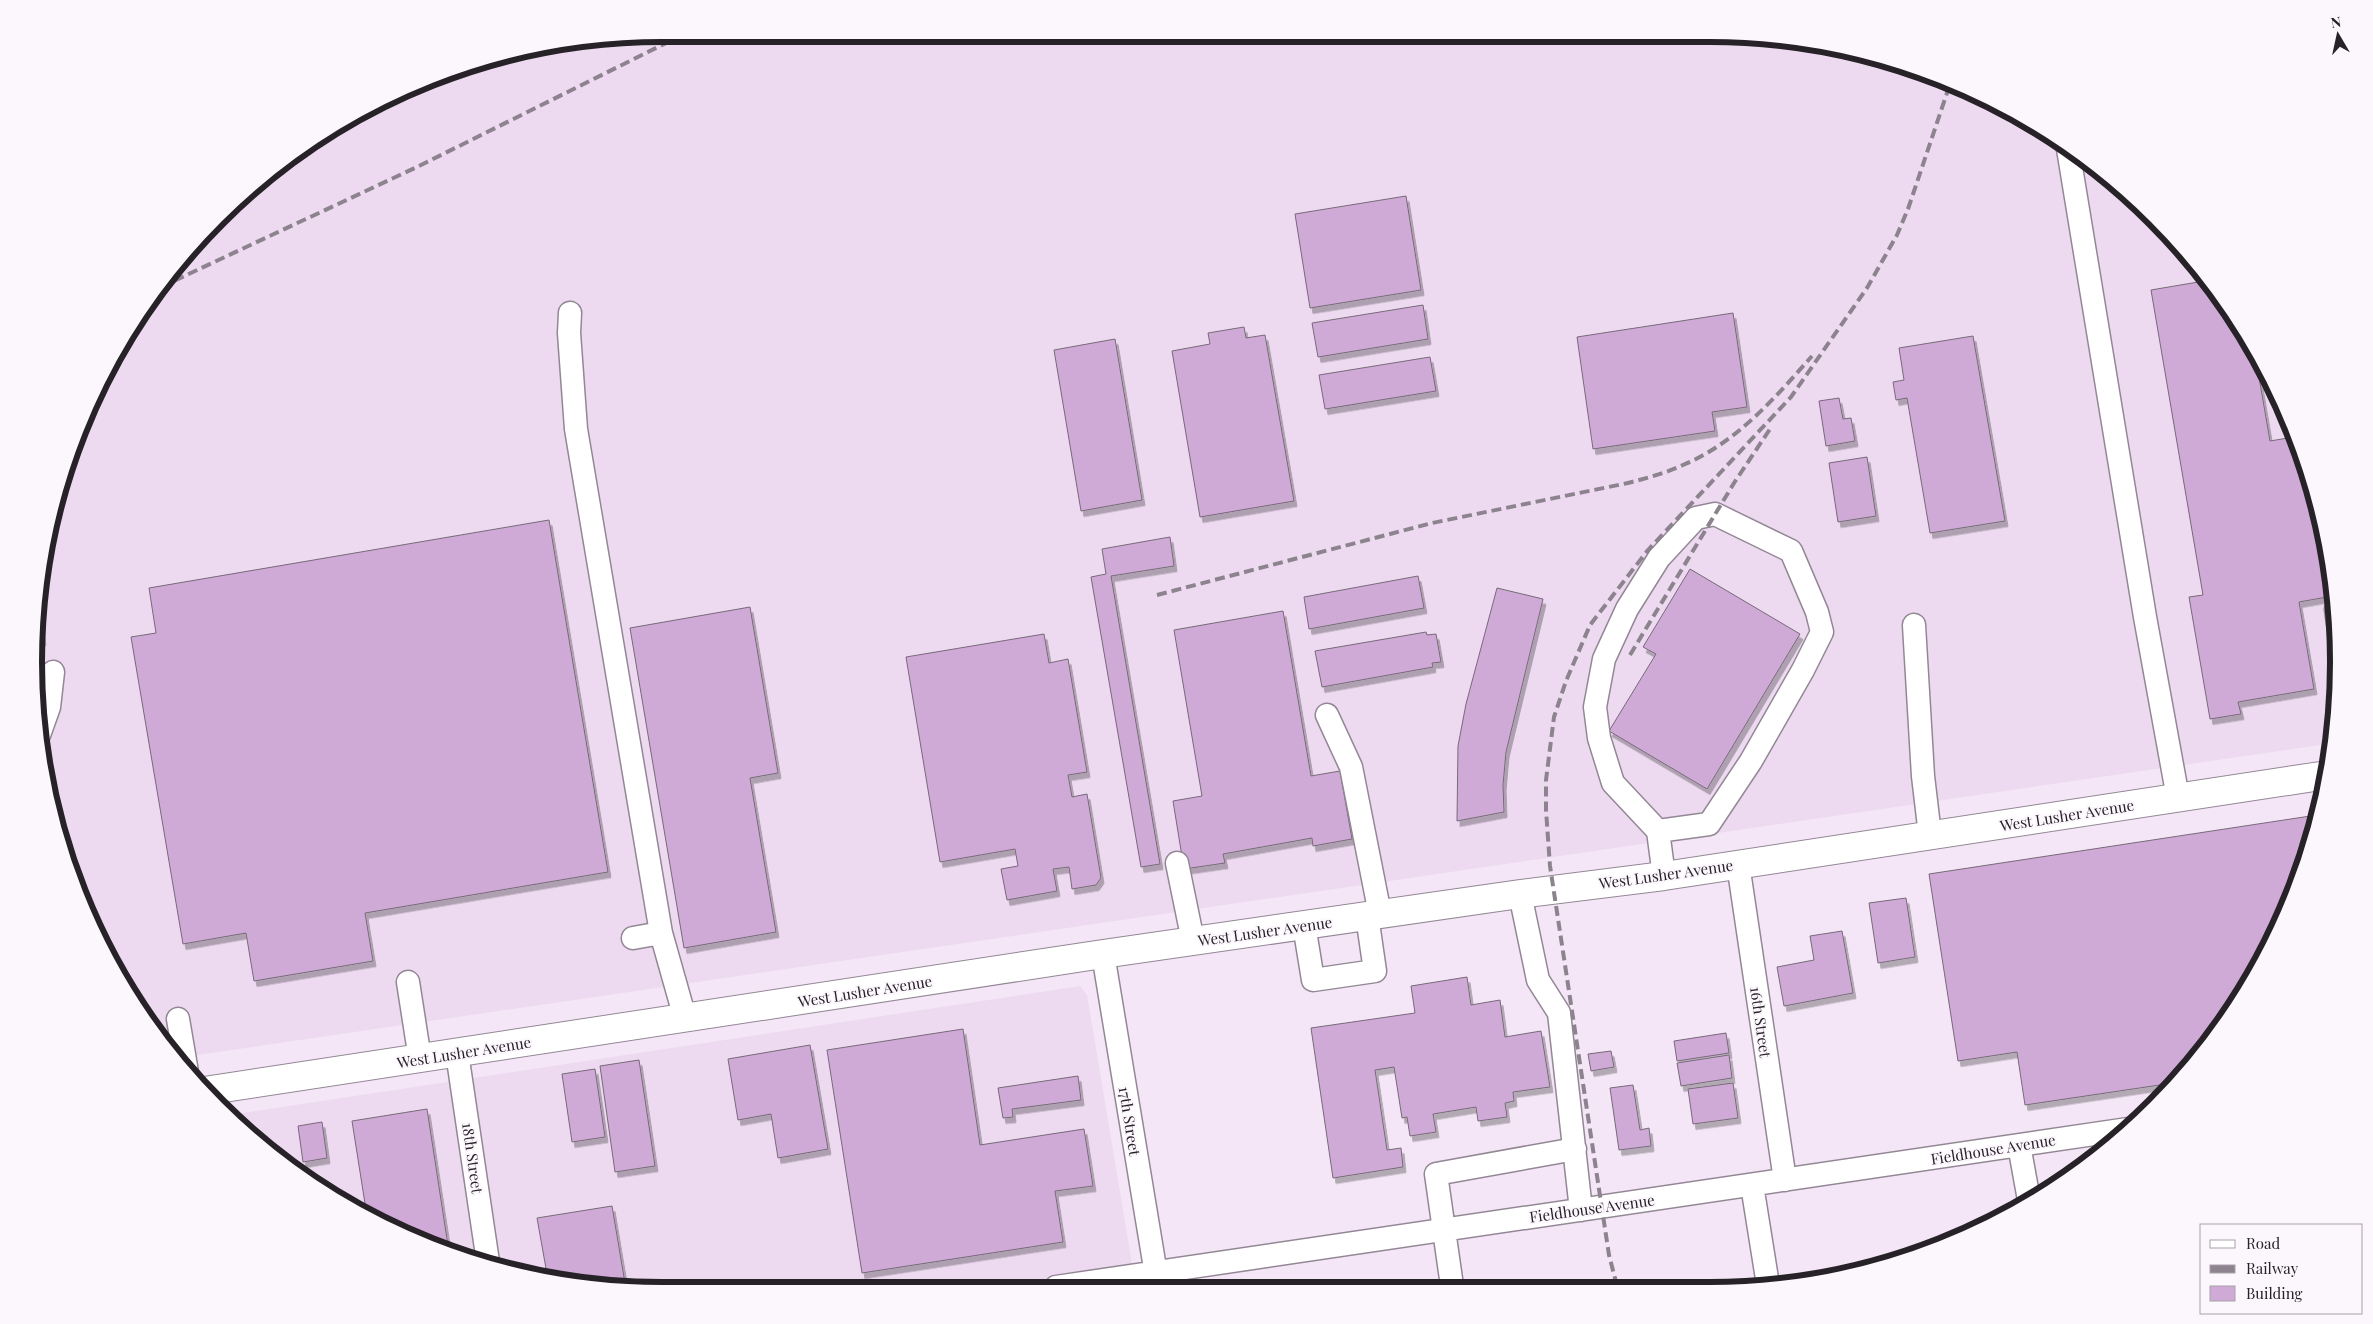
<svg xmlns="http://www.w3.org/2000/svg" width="2373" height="1324" viewBox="0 0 2373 1324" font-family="'Playfair Display',serif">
  <defs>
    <filter id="shadow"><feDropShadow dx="3" dy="5.5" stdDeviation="0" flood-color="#0004"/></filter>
  </defs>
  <rect width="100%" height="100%" fill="#f4e6f6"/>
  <path fill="#eddaf0" d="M 1752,35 L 1913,67 L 2025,118 L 2125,190 L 2210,280 L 2275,384 L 2318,500 L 2338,621 L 2334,743 L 177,1058 L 118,976 L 81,902 L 46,785 L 35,703 L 39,580 L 55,499 L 98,384 L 140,313 L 218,218 L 280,163 L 384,99 L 460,67 L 580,39 Z
    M 1080,986 L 1087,995 L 1136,1287 L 621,1289 L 460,1257 L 348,1206 L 248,1135 L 229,1115 Z"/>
  <path fill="#d0aad7" stroke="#766a78" filter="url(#shadow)" d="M 1406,196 L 1421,290 L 1310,308 L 1295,214 Z
    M 2210,280 L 2255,354 L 2270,441 L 2294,437 L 2305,464 L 2327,597 L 2299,602 L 2314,689 L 2238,702 L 2241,714 L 2210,719 L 2189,597 L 2203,595 L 2151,290 Z
    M 1423,305 L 1428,339 L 1318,357 L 1312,323 Z
    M 1733,313 L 1747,407 L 1712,412 L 1715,431 L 1593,449 L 1577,337 Z
    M 1244,327 L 1246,338 L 1265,335 L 1294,501 L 1200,517 L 1172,351 L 1210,344 L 1208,333 Z
    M 1973,336 L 2005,521 L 1930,533 L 1907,398 L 1896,400 L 1893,382 L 1904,380 L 1899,348 Z
    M 1115,339 L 1142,500 L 1081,511 L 1054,350 Z
    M 1430,357 L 1436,391 L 1325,409 L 1319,375 Z
    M 1839,398 L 1843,419 L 1851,418 L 1855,441 L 1826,446 L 1819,401 Z
    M 1867,457 L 1876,516 L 1838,522 L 1829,463 Z
    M 549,520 L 608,872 L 365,913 L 373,961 L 254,981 L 246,933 L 183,944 L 131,637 L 156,633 L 149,588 Z
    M 1170,537 L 1174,566 L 1111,576 L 1160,864 L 1141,867 L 1091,577 L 1106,574 L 1102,549 Z
    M 1690,569 L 1800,634 L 1707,789 L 1609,731 L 1656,654 L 1643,647 Z
    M 1418,576 L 1424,608 L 1309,629 L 1304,597 Z
    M 1497,588 L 1543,599 L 1506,752 L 1503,785 L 1504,812 L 1457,821 L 1458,746 L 1466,704 Z
    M 750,607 L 778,773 L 750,778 L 776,932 L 684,948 L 630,628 Z
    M 38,608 L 43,640 L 37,640 Z
    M 1283,611 L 1311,776 L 1340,771 L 1352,839 L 1313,846 L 1312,838 L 1223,854 L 1225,863 L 1184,869 L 1173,801 L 1202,796 L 1174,630 Z
    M 1426,632 L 1427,635 L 1436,634 L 1441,662 L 1432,663 L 1433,667 L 1322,687 L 1315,651 Z
    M 1044,634 L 1049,663 L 1068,659 L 1087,772 L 1068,775 L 1072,797 L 1087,794 L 1101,878 L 1096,885 L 1072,889 L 1069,867 L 1053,869 L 1057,891 L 1007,900 L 1001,869 L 1018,866 L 1015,849 L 940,862 L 906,657 Z
    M 2317,815 L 2306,864 L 2255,976 L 2173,1083 L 2025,1105 L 2017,1052 L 1958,1061 L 1929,874 Z
    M 1906,898 L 1915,957 L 1878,963 L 1869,903 Z
    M 1842,931 L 1853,993 L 1784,1006 L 1777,967 L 1814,960 L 1810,936 Z
    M 1467,977 L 1471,1005 L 1500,1000 L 1505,1037 L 1541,1031 L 1550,1087 L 1513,1092 L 1514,1101 L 1505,1103 L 1507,1117 L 1478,1121 L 1476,1107 L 1433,1114 L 1436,1132 L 1410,1136 L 1407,1117 L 1402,1118 L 1394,1067 L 1375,1070 L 1387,1150 L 1401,1148 L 1403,1167 L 1333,1178 L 1311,1028 L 1415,1013 L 1411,986 Z
    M 963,1029 L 980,1145 L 1084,1129 L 1093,1186 L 1055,1191 L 1063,1242 L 862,1273 L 827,1050 Z
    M 1726,1033 L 1729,1053 L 1677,1061 L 1674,1041 Z
    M 810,1045 L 828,1149 L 778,1158 L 771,1114 L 738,1120 L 728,1059 Z
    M 1611,1051 L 1614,1067 L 1591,1071 L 1588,1054 Z
    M 1729,1055 L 1732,1078 L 1681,1086 L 1677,1063 Z
    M 639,1060 L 655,1166 L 615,1172 L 600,1066 Z
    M 595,1069 L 605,1137 L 572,1142 L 562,1074 Z
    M 1078,1076 L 1081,1100 L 1012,1109 L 1013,1117 L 1003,1118 L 998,1088 Z
    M 1733,1083 L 1738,1118 L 1693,1124 L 1688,1089 Z
    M 1633,1085 L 1640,1130 L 1649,1128 L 1651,1146 L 1619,1150 L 1610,1088 Z
    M 427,1109 L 449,1252 L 360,1211 L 366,1210 L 352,1121 Z
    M 322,1122 L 327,1158 L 303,1162 L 298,1126 Z
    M 612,1206 L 626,1289 L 547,1274 L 537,1218 Z
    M 1915,1256 L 1913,1257 L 1872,1267 L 1871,1263 Z"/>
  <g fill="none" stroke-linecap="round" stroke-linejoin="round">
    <g stroke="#938795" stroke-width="25">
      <path id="minor" d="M 2068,149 L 2145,617 L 2178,798
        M 570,313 L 569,333 L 576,429 L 661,933 L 685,1018
        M 2336,609 L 2338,624
        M 1914,625 L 1923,776 L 1930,835
        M 1327,715 L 1351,767 L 1380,914
        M 39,735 L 49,707 L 53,672
        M 1658,831 L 1613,783 L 1599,738 L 1595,707 L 1604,659 L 1627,609 L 1659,558 L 1696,518 L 1715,514 L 1791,551 L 1817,612 L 1822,632 L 1803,670 L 1751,761 L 1709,824 L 1658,831 L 1664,876
        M 1177,863 L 1193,941
        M 1738,864 L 1785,1180
        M 1520,894 L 1538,980 L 1559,1013 L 1581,1210
        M 1304,925 L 1313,980 L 1375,971 L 1367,916
        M 633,938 L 661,933
        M 1103,954 L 1158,1286
        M 408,982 L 420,1059
        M 178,1019 L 187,1072
        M 457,1053 L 488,1262
        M 2019,1145 L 2029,1200
        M 1752,1185 L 1768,1285
        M 1452,1286 L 1436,1174 L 1575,1149
        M 1056,1287 L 2128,1129"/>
    </g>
    <g stroke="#938795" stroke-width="30">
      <path id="major" d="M 204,1091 L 1103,954 L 1520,894 L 1664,876 L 2327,775"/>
    </g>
    <use href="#minor" stroke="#fff" stroke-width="22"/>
    <use href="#major" stroke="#fff" stroke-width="28"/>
    <path stroke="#8c838e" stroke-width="4" stroke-dasharray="10 5" stroke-linecap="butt" d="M 161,287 L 419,166 L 674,39
      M 1157,595 L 1432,523 L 1628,483 C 1647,478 1666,473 1683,465 C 1736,443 1775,398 1812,356
      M 1630,655 L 1734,483 L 1772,426
      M 1617,1286 L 1609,1255 L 1550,866 L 1546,810 L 1546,780 L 1554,717 L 1566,681 L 1590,625 L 1648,550 L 1791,397 L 1867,288 L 1897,235 L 1908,209 L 1950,84"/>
  </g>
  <g text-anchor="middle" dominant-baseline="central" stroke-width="4" stroke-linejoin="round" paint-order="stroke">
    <g font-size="15" fill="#272228" stroke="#fcf7fd">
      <text transform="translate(2067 815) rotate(-9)">West Lusher Avenue</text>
      <text transform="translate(1666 874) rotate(-8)">West Lusher Avenue</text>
      <text transform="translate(1265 931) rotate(-8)">West Lusher Avenue</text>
      <text transform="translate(865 991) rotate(-9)">West Lusher Avenue</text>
      <text transform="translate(1761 1022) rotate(82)">16th Street</text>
      <text transform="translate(464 1052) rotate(-9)">West Lusher Avenue</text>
      <text transform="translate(1130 1121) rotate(81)">17th Street</text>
      <text transform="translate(1993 1149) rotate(-9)">Fieldhouse Avenue</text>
      <text transform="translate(473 1158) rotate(82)">18th Street</text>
      <text transform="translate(1592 1208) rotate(-8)">Fieldhouse Avenue</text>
    </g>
  </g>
  <path d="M0 0H2373V1324H0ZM662 42H1710A620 620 0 0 1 2330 662V662A620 620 0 0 1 1710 1282H662A620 620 0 0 1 42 662V662A620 620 0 0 1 662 42Z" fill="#fcf7fd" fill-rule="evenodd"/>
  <path fill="none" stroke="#272228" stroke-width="6" d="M662 42H1710A620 620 0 0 1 2330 662V662A620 620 0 0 1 1710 1282H662A620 620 0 0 1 42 662V662A620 620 0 0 1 662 42Z"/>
  <rect x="2200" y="1224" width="162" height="90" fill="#fcf7fd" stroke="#a7a2a8"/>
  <rect x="2210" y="1240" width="25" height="8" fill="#ffffff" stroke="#a7a2a8"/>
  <text x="2246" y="1249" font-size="15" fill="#272228">Road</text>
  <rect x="2210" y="1265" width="25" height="8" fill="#8c838e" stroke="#a7a2a8"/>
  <text x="2246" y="1274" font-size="15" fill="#272228">Railway</text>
  <rect x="2210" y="1286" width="25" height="15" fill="#d0aad7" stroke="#a7a2a8"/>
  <text x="2246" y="1299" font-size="15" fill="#272228">Building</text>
  <g transform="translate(2338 35) rotate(351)" stroke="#fcf7fd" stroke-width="4" paint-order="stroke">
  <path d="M0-4L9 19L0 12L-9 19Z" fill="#272228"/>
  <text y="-8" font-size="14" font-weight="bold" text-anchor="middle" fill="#272228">N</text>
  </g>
</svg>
